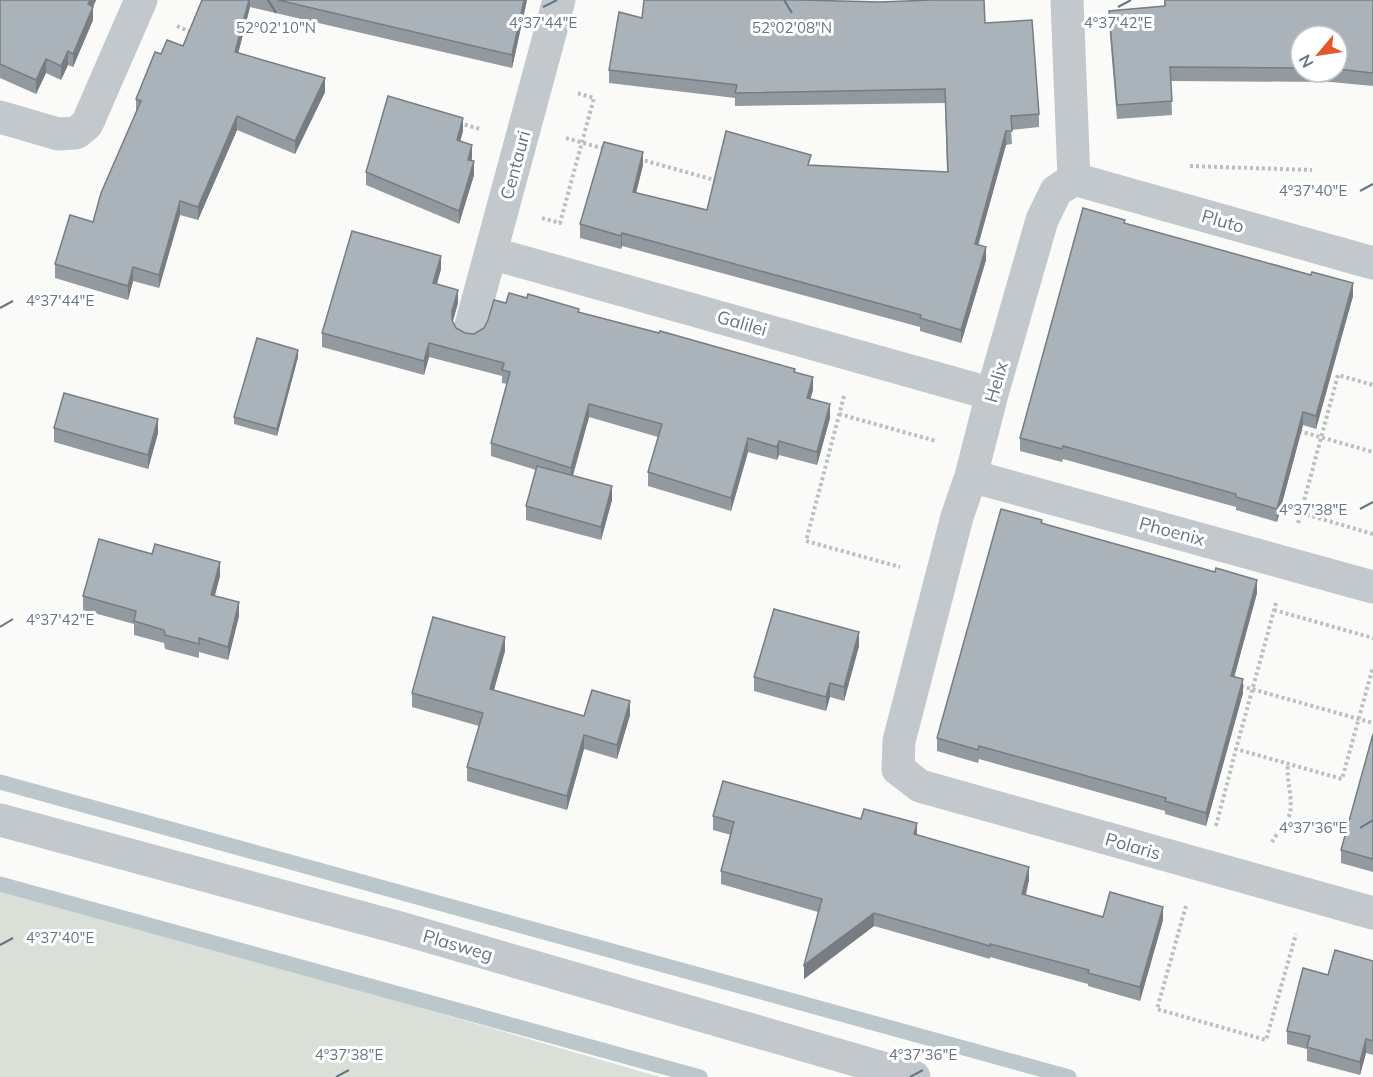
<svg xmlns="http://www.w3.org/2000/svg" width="1373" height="1077" viewBox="0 0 1373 1077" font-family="Mulish,sans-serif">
  <rect width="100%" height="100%" fill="#fafaf8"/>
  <path fill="#dadfd7" d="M 0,886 L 660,1077 L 0,1077 Z"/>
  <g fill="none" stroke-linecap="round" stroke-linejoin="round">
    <path stroke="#bbc7cb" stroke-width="15" d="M 0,782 L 1069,1077
      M 0,884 L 700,1077"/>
    <path stroke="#bbbfc2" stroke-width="4" stroke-dasharray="3 3" stroke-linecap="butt" d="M 177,26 L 192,33
      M 459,123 L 480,129
      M 566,138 L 605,149
      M 639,159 L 718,181
      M 1190,166 L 1312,170
      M 542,218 L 560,223 L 594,98 L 577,93
      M 844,396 L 806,541 L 900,567
      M 839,414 L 936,441
      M 1299,431 L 1373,452
      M 1301,513 L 1373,534
      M 1298,523 L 1338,375 L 1373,385
      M 1276,603 L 1236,749 L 1342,779 L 1373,667
      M 1274,610 L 1373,638
      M 1241,686 L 1373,723
      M 1216,826 L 1236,749
      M 1272,842 C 1277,833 1288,822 1290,813 C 1293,796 1286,780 1288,764
      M 1186,906 L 1157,1009 L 1266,1040 L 1296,934"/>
    <path stroke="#c3c8cc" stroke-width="33" d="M 1067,0 L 1074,179 L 1056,191 L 1042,220 L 992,394 L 971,476 L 957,517 L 899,741 L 898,769 L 920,786 L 1373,913
      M 0,117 L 58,134 L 76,133 L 87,124 L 141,0
      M 1074,179 L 1373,263
      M 491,253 L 992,394
      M 470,329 L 559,0
      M 971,476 L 1373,587
      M 0,820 L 400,928 L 914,1077"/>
  </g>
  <path fill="#929a9f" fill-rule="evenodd" d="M 0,0 L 96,0 L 93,7 L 93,20 L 73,67 L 68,65 L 61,80 L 46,73 L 36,94 L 0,78 Z
    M 202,0 L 527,0 L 512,68 L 250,7 L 238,53 L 325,92 L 295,154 L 237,130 L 198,220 L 180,215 L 159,288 L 133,281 L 128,300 L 55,278 L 55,264 L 93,222 L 136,112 L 136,99 L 161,54 L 183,46 Z
    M 1164,0 L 1373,0 L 1373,86 L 1331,82 L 1171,81 L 1172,115 L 1117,119 L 1109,24 L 1109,11 L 1164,6 ZM 1301,36 L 1337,36 L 1337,72 L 1301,72 Z
    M 642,18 L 985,23 L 1039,114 L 1039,127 L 1011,130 L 1012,144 L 1006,145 L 978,245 L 986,260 L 961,343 L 920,331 L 920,327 L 622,246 L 621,249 L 580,238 L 580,224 L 643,165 L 636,193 L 707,210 L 947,172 L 945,103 L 735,106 L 735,98 L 609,83 L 609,70 Z
    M 463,131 L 460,141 L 472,158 L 471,161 L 474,175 L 459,224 L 366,185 L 366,172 Z
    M 1125,223 L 1353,296 L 1316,429 L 1303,425 L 1277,522 L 1236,510 L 1236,507 L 1063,459 L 1062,462 L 1020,451 L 1020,438 Z
    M 441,269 L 437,284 L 458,303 L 453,321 L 456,328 L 465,333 L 474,334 L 484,328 L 506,303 L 579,312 L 795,372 L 813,390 L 810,399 L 830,418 L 817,465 L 779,455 L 777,460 L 748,452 L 731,511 L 648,486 L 648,472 L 658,437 L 589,417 L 573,476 L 612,500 L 601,540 L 526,520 L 526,506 L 536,470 L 491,456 L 491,443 L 507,384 L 502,383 L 502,376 L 429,357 L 424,375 L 322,347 L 322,333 Z
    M 298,357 L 277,436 L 234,424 L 234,417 Z
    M 54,428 L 158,433 L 148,469 L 54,442 Z
    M 1042,524 L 1257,593 L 1234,677 L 1243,693 L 1206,826 L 1165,814 L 1165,811 L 979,759 L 978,763 L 937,751 L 937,738 Z
    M 220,576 L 215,596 L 239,616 L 228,660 L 199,652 L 199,658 L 165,649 L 164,643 L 134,635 L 134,624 L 83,610 L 83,596 Z
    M 859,646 L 844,701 L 830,697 L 826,711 L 754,691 L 754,677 Z
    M 505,651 L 494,690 L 584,716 L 630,715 L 617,759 L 584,749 L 567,810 L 467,781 L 467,767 L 479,726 L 412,707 L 412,693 Z
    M 1373,734 L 1373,872 L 1341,863 L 1341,850 Z
    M 713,816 L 917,835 L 1029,880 L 1026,895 L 1103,917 L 1163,920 L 1140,1001 L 1088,986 L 1088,984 L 990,957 L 990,959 L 874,926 L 804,979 L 818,912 L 721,884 L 721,871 L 731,835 L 713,830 Z
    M 1373,961 L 1373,1055 L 1366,1053 L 1360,1075 L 1307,1061 L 1307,1049 L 1287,1044 L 1287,1031 L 1328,975 Z"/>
  <path fill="#777d82" d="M 90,0 L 96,0 L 93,7 L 93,20 L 73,67 L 73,54 Z
    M 249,0 L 250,0 L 250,7 L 235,66 L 235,52 Z
    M 524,0 L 527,0 L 512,68 L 512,55 Z
    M 68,51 L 68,65 L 61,80 L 61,66 Z
    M 46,59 L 46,73 L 36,94 L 36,80 Z
    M 325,78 L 325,92 L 295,154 L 295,141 Z
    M 237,116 L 237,130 L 198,220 L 198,207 Z
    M 463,118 L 463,131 L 457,153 L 457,140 Z
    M 1006,131 L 1006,145 L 975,257 L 975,244 Z
    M 472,145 L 472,158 L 468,173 L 468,160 Z
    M 643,152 L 643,165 L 633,205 L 633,192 Z
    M 474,161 L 474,175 L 459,224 L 459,211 Z
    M 180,201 L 180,215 L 159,288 L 159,275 Z
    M 622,233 L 622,246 L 621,249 L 621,236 Z
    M 986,247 L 986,260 L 961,343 L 961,330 Z
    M 441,256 L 441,269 L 433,297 L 433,283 Z
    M 133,267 L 133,281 L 128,300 L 128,286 Z
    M 1353,283 L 1353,296 L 1316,429 L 1316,416 Z
    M 458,290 L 458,303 L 452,324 L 452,311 Z
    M 429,343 L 429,357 L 424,375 L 424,361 Z
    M 298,350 L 298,357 L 277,436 L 277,429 Z
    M 813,377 L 813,390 L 807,411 L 807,398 Z
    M 589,404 L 589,417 L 571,481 L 571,468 Z
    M 830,404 L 830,418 L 817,465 L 817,452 Z
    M 1303,412 L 1303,425 L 1277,522 L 1277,509 Z
    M 158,419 L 158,433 L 148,469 L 148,455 Z
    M 748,438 L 748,452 L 731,511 L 731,498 Z
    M 779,441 L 779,455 L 777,460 L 777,447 Z
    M 612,486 L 612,500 L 601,540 L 601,527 Z
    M 220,562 L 220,576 L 211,608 L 211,595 Z
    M 1257,580 L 1257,593 L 1231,689 L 1231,676 Z
    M 239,602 L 239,616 L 228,660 L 228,647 Z
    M 859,632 L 859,646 L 844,701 L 844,687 Z
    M 505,637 L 505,651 L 490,703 L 490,689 Z
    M 1243,679 L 1243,693 L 1206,826 L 1206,813 Z
    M 830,683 L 830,697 L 826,711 L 826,697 Z
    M 630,701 L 630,715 L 617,759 L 617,745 Z
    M 584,735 L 584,749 L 567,810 L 567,796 Z
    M 917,823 L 917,836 L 914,834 Z
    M 1029,867 L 1029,880 L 1022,907 L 1022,894 Z
    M 1163,907 L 1163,920 L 1140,1001 L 1140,987 Z
    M 874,913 L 874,926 L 804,979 L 804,965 Z
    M 1366,1039 L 1366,1053 L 1360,1075 L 1360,1062 Z"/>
  <path fill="#aab3b9" stroke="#777d82" stroke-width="1.5" d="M 0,0 L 90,0 L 88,4 L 93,7 L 73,54 L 68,51 L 61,66 L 46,59 L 36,80 L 0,64 Z
    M 202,0 L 249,0 L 235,52 L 325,78 L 295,141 L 237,116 L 198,207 L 180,201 L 159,275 L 133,267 L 128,286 L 55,264 L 70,215 L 93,222 L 101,193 L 141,101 L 136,99 L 155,52 L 161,54 L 167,40 L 183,46 Z
    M 278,0 L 524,0 L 512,55 Z
    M 644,0 L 801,0 L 880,2 L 932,0 L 984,0 L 985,23 L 1032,20 L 1039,114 L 1011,116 L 1012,131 L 1006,131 L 975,244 L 986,247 L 961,330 L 920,318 L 921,315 L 622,233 L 621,236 L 580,224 L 604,142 L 643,152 L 633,192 L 707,210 L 726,131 L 811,155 L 808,165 L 948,172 L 945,89 L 735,93 L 737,85 L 609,70 L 619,12 L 642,18 Z
    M 1165,0 L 1373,0 L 1373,73 L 1337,69 L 1337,36 L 1301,36 L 1301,68 L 1170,67 L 1172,101 L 1117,105 L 1109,11 L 1165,6 Z
    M 388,96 L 463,118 L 457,140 L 472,145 L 468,160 L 474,161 L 459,211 L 366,172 Z
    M 1083,208 L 1125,220 L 1124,223 L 1311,275 L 1312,272 L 1353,283 L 1316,416 L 1303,412 L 1277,509 L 1236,497 L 1236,494 L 1063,446 L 1062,449 L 1020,438 Z
    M 352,231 L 441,256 L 433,283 L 458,290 L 452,311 L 452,320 L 456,328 L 465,333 L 474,334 L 484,328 L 488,320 L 494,300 L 506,303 L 509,293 L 527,298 L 528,294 L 579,309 L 578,312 L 659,333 L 660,331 L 795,369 L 794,372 L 813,377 L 807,398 L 830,404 L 817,452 L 779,441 L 777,447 L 748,438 L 731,498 L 648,472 L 662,424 L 589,404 L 571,468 L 491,443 L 510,372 L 502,370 L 504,363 L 429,343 L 424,361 L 322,333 Z
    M 257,338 L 298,350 L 277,429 L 234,417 Z
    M 64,393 L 158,419 L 148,455 L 54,428 Z
    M 537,466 L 612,486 L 601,527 L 526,506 Z
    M 1001,509 L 1042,520 L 1041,523 L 1215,572 L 1216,568 L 1257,580 L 1231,676 L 1243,679 L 1206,813 L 1165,801 L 1166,798 L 979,746 L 978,750 L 937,738 Z
    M 99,539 L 152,554 L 155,544 L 220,562 L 211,595 L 239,602 L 228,647 L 199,638 L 199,644 L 165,635 L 164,630 L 134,621 L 136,611 L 83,596 Z
    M 774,609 L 859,632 L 844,687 L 830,683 L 826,697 L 754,677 Z
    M 433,617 L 505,637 L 490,689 L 584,716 L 592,690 L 630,701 L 617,745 L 584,735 L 567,796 L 467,767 L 483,713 L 412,693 Z
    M 1373,734 L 1373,859 L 1341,850 Z
    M 723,781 L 861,819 L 864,809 L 917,823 L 914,834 L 1029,867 L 1022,894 L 1103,917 L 1110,892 L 1163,907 L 1140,987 L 1088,973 L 1089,970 L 990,944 L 990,946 L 874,913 L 804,965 L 822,899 L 721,871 L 734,822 L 713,816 Z
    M 1335,950 L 1373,961 L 1373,1041 L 1366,1039 L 1360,1062 L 1307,1047 L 1310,1036 L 1287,1031 L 1303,968 L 1328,975 Z"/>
  <path fill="none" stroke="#657683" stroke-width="2" d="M 268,0 L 276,13M 784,0 L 792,13M 543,7 L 557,0M 1118,7 L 1131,0M 1360,191 L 1373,184M 0,308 L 13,301M 1360,509 L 1373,502M 0,627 L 13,619M 1360,828 L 1373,820M 0,945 L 13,938M 336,1077 L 349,1070M 910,1077 L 923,1070"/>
  <g text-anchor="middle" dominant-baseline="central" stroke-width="6" stroke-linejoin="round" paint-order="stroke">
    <g font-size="18" fill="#657683" stroke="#fff">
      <text transform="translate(515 165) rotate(-75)">Centauri</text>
      <text transform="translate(1223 221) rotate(16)">Pluto</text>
      <text transform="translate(742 323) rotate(16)">Galilei</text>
      <text transform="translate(996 382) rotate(-74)">Helix</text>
      <text transform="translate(1172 531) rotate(15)">Phoenix</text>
      <text transform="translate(1133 846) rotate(16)">Polaris</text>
      <text transform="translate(458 945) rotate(16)">Plasweg</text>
    </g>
  </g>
  <g font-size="15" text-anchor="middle" fill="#657683" stroke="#fff" stroke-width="6" stroke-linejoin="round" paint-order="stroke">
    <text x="543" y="28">4°37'44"E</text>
    <text x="1118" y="28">4°37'42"E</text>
    <text x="276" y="33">52°02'10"N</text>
    <text x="792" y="33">52°02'08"N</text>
    <text x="1313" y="196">4°37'40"E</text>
    <text x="60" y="306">4°37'44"E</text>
    <text x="1313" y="515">4°37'38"E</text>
    <text x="60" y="625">4°37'42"E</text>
    <text x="1313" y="833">4°37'36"E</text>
    <text x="60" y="943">4°37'40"E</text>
    <text x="349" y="1060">4°37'38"E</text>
    <text x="923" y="1060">4°37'36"E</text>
  </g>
  <g transform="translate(1319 54) rotate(241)"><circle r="28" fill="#ffffff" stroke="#c1c8cd" stroke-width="1.5"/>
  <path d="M0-4.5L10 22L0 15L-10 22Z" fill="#e4572e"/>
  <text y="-9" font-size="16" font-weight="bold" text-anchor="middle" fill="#657683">N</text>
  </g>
</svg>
